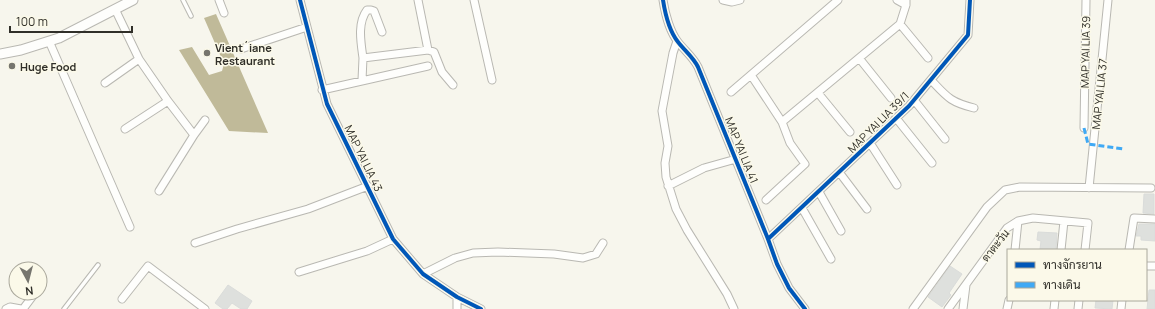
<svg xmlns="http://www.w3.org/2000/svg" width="1155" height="309" viewBox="0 0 1155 309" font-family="Manrope,Sarabun,sans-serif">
  <rect width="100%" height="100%" fill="#f7f6ed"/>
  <path fill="#c0ba99" d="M 216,14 L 268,133 L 229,131 L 179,50 L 192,47 L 209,75 L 222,71 L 224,64 L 204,18 Z"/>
  <path fill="#dee0dd" stroke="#dadcda" d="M 1144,194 L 1154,194 L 1154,214 L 1143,213 Z
    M 1139,224 L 1155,224 L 1155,241 L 1141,240 L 1141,236 L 1136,236 Z
    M 1038,232 L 1057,233 L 1056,250 L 1040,249 L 1041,241 L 1037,240 Z
    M 950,266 L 962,274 L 949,293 L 951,295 L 942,307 L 928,297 Z
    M 228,285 L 252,301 L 247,309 L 241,309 L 232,303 L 227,309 L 223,309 L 215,303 Z
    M 1149,290 L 1155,290 L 1155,309 L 1147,309 Z
    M 1096,300 L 1113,300 L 1112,309 L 1095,308 Z"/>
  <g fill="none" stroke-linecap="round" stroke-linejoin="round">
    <g stroke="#b9b8b2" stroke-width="5.5">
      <path id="service" d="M 183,0 L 191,16
        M 64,309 L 98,265"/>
    </g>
    <g stroke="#b9b8b2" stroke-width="9">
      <path id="minor" d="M 219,0 L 224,13
        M 300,0 L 327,104 L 393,239 L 423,274 L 457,297 L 481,309
        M 418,0 L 428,50
        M 474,0 L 492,80
        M 663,0 C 665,13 670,32 678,42 C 685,51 693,57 698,67 L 768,239 L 777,264 L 789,288 L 805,309
        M 723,0 L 732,2 L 740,0
        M 897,0 L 906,5
        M 115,9 L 139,59 L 168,101 L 194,135 L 159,191
        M 900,24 L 928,58
        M 49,41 L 130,227
        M 677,41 L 673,53 L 662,111 L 668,146 L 665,163 L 666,177 L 676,209 L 687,230 L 727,294 L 734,309
        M 241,49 L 307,27
        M 363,58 C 361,43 357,23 367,10 L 371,10 L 374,11 L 382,32
        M 859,58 L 891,98
        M 751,75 L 782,122 L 790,143 L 805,164 L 766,200
        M 362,80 L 363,58 L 428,50 L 434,52 L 442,72 L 453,85
        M 931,80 C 947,97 950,102 974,108
        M 105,83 L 139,59
        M 322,90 L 428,66
        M 731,92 L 838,0
        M 818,93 L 850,132
        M 914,100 L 945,139
        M 896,118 L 932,163
        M 782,122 L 900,24 L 906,5 L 906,0
        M 1084,128 L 1086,0
        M 125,129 L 168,101
        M 194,135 L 205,120
        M 870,143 L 897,185
        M 839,172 L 867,209
        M 668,186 L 704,168 L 736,159
        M 1089,188 L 1108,0
        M 819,192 L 841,231
        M 802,208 L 831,259
        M 768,239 L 909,106 L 968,35 L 970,0
        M 195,243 L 237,229 L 308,209 L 368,186
        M 1015,250 L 1018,221
        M 1061,250 L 1064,221
        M 1129,250 L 1134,218 L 1155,219
        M 1146,266 L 1155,266
        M 299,272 L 367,251 L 393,239
        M 423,274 L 455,258 L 473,253 L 498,252 L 554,254 L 583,258 L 596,254 L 603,243
        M 40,287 L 42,285
        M 122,299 L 148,266 L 205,309
        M 6,309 L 10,307 L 21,309
        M 23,309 L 35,293
        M 457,309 L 457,297
        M 913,309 L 987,207 L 1005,190 L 1020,187 L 1151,188
        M 948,309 L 1007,228 L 1018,221 L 1033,218 L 1088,223 L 1085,250
        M 963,309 L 966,285
        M 1007,309 L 1009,300
        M 1054,309 L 1055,300
        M 1078,309 L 1079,300
        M 1121,309 L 1122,300"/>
    </g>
    <g stroke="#b9b8b2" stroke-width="11">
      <path id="tertiary" d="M 0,54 L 21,50 L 59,38 L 133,0"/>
    </g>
    <use href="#service" stroke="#fefefc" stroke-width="3.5"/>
    <use href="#minor" stroke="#fefefc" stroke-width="7"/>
    <use href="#tertiary" stroke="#fefefc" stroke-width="9"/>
    <path stroke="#3fa9f5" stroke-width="3" stroke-dasharray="6 3" stroke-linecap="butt" d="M 1084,128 L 1088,144 L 1124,149"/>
    <g stroke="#fbf9e9" stroke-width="6">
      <path id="cycleway" d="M 300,0 L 327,104 L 393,239 L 423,274 L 457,297 L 481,309
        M 663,0 C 665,13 670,32 678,42 C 685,51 693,57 698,67 L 768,239 L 777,264 L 789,288 L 805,309
        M 768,239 L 909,106 L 968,35 L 970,0"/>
    </g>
    <use href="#cycleway" stroke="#0057b8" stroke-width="4"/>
  </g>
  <g fill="#76756e" stroke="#fbf9e9" stroke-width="1.5">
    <circle cx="207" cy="53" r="4"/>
    <circle cx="12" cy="66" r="4"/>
  </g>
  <g text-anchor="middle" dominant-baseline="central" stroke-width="3" stroke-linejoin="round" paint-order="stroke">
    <g font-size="11" font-weight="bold" fill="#302f29" stroke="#fbf9e9" text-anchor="start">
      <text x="215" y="47">Vient´iane<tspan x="215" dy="13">Restaurant</tspan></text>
      <text x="20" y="66">Huge Food</text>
    </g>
    <g font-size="11" fill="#302f29" stroke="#fbf9e9">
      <text transform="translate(1085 52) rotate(-89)">MAP YAI LIA 39</text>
      <text transform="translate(1099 94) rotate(-84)">MAP YAI LIA 37</text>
      <text transform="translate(878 122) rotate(-45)">MAP YAI LIA 39/1</text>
      <text transform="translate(742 150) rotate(68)">MAP YAI LIA 41</text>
      <text transform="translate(364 158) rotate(64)">MAP YAI LIA 43</text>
      <text transform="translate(995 245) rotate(-52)">ตาตะวัน</text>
    </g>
  </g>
  <rect x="1007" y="249" width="140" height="52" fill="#fbf9e9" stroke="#aaa89c"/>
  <rect x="1015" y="262" width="20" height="6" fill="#0057b8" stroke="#aaa89c"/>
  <text x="1043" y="269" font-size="12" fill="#302f29">ทางจักรยาน</text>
  <rect x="1015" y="282" width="20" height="6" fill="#3fa9f5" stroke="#aaa89c"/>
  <text x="1043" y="289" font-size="12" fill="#302f29">ทางเดิน</text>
  <g transform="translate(28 281) rotate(173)"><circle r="19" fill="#fbf9e9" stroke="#aaa89c"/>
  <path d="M0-3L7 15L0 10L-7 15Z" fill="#76756e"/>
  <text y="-6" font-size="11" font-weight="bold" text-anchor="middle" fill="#302f29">N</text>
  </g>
  <path d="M10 26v6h122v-6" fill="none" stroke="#302f29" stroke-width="2"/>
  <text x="16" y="26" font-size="12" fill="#302f29" stroke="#fbf9e9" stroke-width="3" paint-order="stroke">100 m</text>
</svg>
